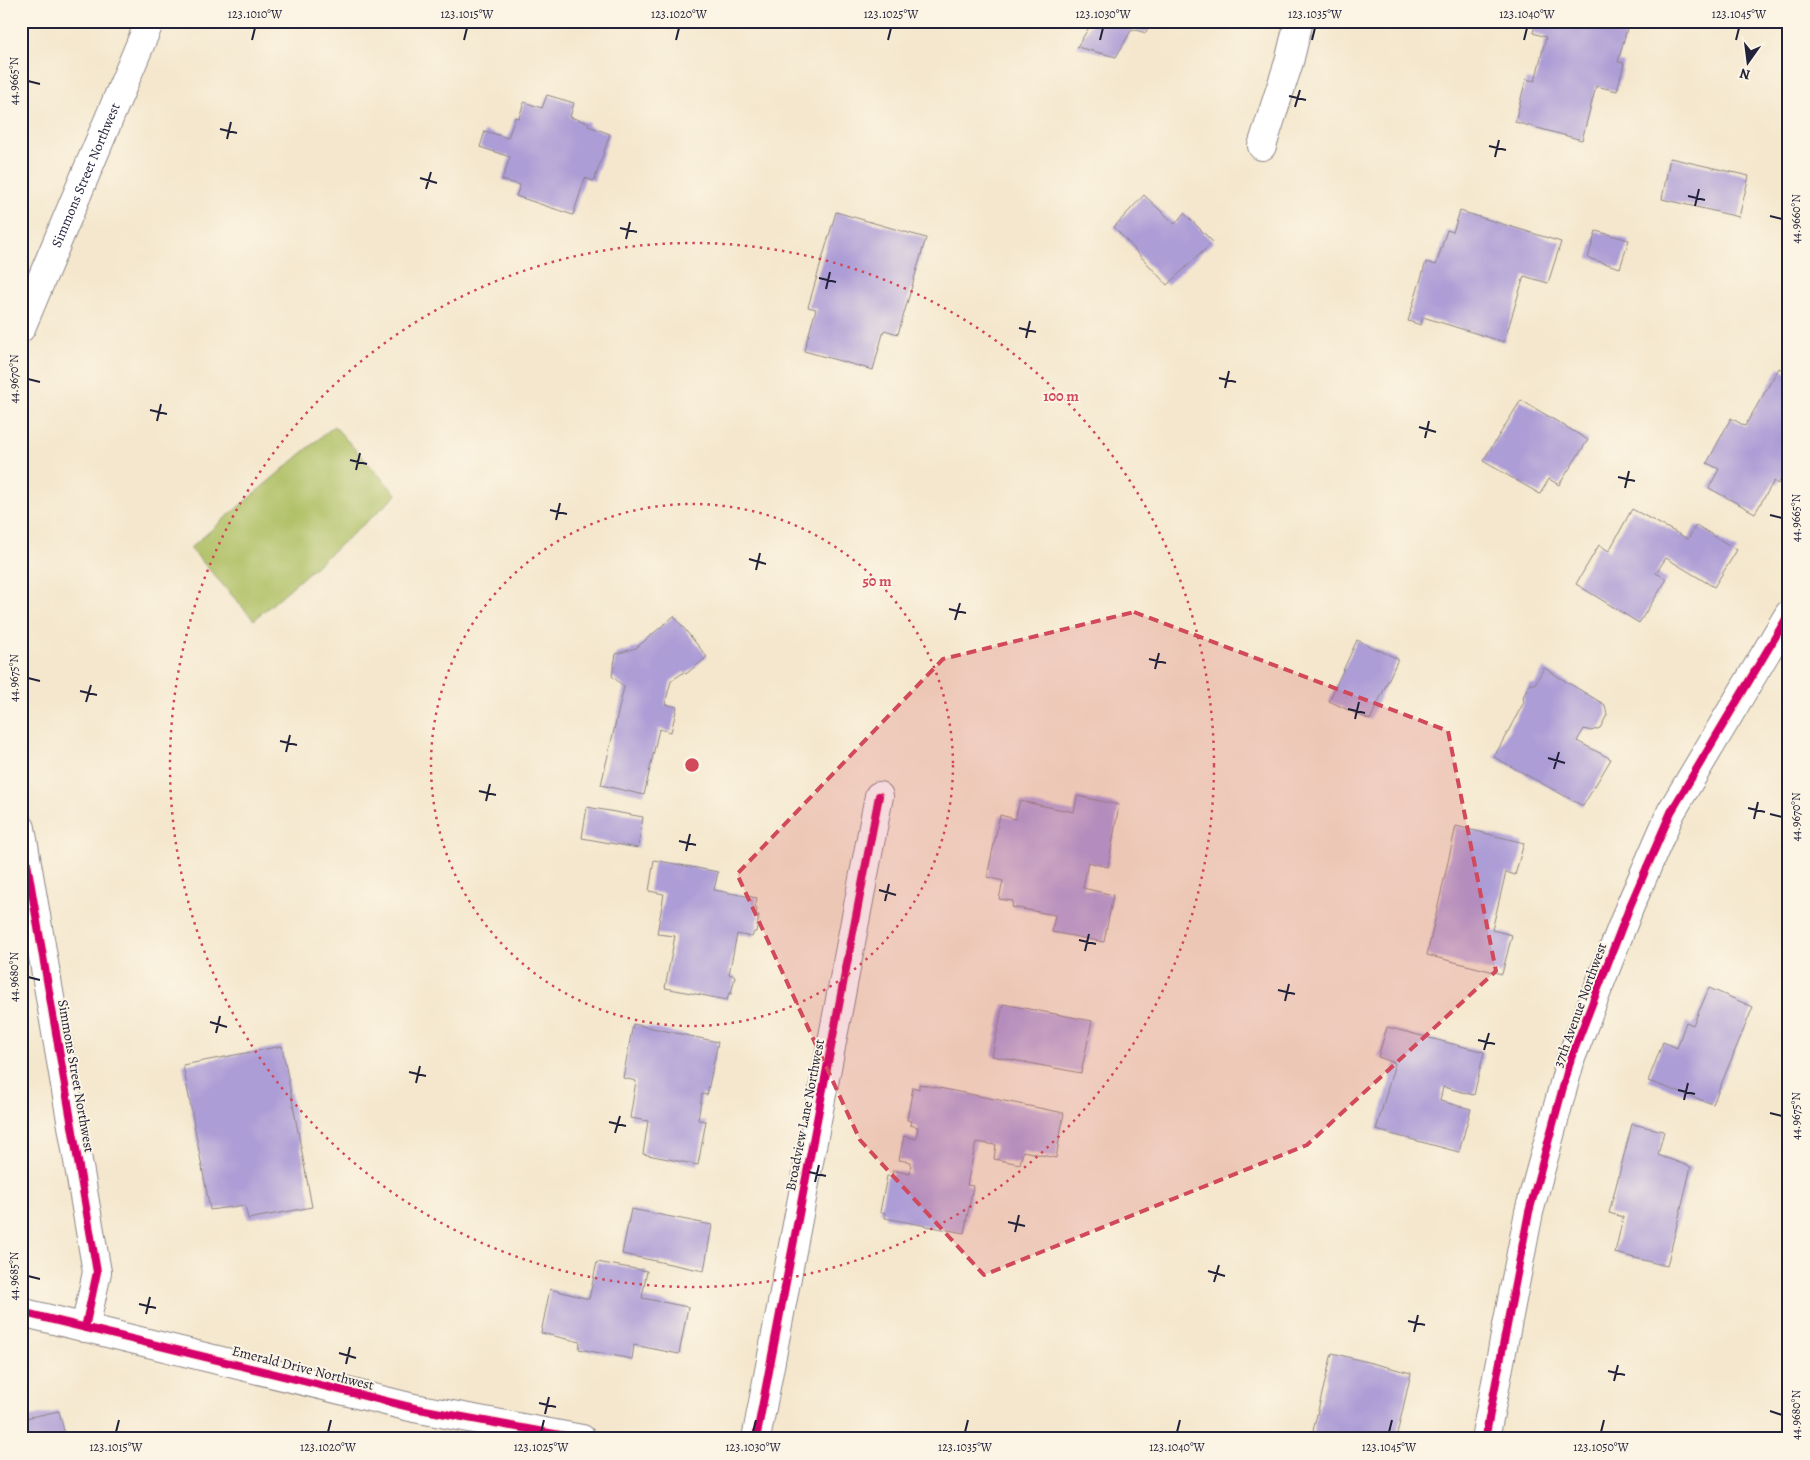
<svg xmlns="http://www.w3.org/2000/svg" width="1810" height="1460" viewBox="0 0 1810 1460" font-family="Alegreya,serif">
  <rect width="100%" height="100%" fill="#fcf5e5"/>
  <filter id="ink" filterUnits="userSpaceOnUse"><feTurbulence type="fractalNoise" baseFrequency=".02" numOctaves="2"/><feDisplacementMap in="SourceGraphic" scale="10" xChannelSelector="R" yChannelSelector="G"/><feConvolveMatrix kernelMatrix="1 2 1 2 8 2 1 2 1" color-interpolation-filters="sRGB"/></filter>
  <filter id="wash" filterUnits="userSpaceOnUse"><feTurbulence type="fractalNoise" baseFrequency=".0096" numOctaves="4" result="noise"/><feDisplacementMap in="SourceGraphic" scale="20" xChannelSelector="R" yChannelSelector="G"/><feGaussianBlur stdDeviation="1.12" result="paint"/><feColorMatrix in="noise" values="0 0 0 0 0 0 0 0 0 0 0 0 0 0 0 0 0 1.4 0 .05"/><feComposite in="paint" operator="in"/></filter>
  <g filter="url(#wash)">
    <rect width="100%" height="100%" fill="#f4e7cd"/>
    <path fill="#aebf63" stroke="#68704f" d="M 334,426 L 397,495 L 254,620 L 190,548 Z"/>
    <g id="blocks">
      <path fill="#ad9dd6" d="M 1093,21 L 1150,21 L 1146,33 L 1132,29 L 1116,57 L 1077,47 Z
        M 1536,21 L 1629,21 L 1618,62 L 1624,63 L 1617,91 L 1596,86 L 1582,140 L 1515,122 L 1526,79 L 1535,81 L 1546,37 L 1533,33 Z
        M 547,95 L 574,103 L 570,117 L 589,123 L 588,126 L 610,134 L 594,181 L 585,178 L 573,215 L 516,196 L 520,185 L 502,180 L 510,157 L 480,147 L 485,131 L 508,138 L 515,117 L 519,118 L 524,102 L 542,108 Z
        M 1670,158 L 1749,176 L 1739,217 L 1662,199 Z
        M 1144,195 L 1175,224 L 1184,213 L 1213,242 L 1167,285 L 1114,227 Z
        M 1460,211 L 1561,242 L 1548,283 L 1524,276 L 1504,342 L 1423,317 L 1421,325 L 1408,321 L 1426,262 L 1436,265 L 1447,230 L 1453,232 Z
        M 836,212 L 926,238 L 898,334 L 884,330 L 873,370 L 804,351 L 816,309 L 808,307 Z
        M 1596,231 L 1629,240 L 1620,268 L 1588,258 Z
        M 1779,368 L 1789,374 L 1789,465 L 1778,484 L 1774,481 L 1755,513 L 1709,488 L 1719,469 L 1707,463 L 1731,418 L 1745,426 Z
        M 1521,400 L 1588,440 L 1559,485 L 1549,479 L 1540,494 L 1483,461 Z
        M 1632,509 L 1688,539 L 1696,525 L 1737,550 L 1714,587 L 1666,558 L 1656,573 L 1667,579 L 1639,623 L 1576,584 L 1599,545 L 1609,551 Z
        M 674,616 L 707,657 L 686,674 L 684,672 L 671,681 L 665,704 L 677,707 L 671,732 L 659,729 L 644,795 L 601,785 L 624,687 L 612,676 L 616,654 L 636,648 Z
        M 1357,640 L 1398,659 L 1370,720 L 1329,701 Z
        M 1544,668 L 1605,705 L 1607,715 L 1600,728 L 1591,731 L 1584,729 L 1577,741 L 1611,759 L 1583,806 L 1494,757 L 1524,702 L 1523,697 L 1529,684 L 1535,684 Z
        M 1077,796 L 1119,805 L 1108,867 L 1088,862 L 1083,888 L 1113,895 L 1104,942 L 1052,932 L 1055,915 L 1012,907 L 1013,901 L 999,899 L 1003,881 L 987,877 L 1000,815 L 1015,819 L 1020,801 L 1074,812 Z
        M 587,807 L 643,817 L 638,848 L 582,838 Z
        M 1456,826 L 1524,843 L 1515,875 L 1506,872 L 1492,930 L 1512,935 L 1502,974 L 1427,955 Z
        M 654,860 L 718,872 L 714,890 L 757,898 L 755,908 L 757,909 L 756,914 L 759,915 L 756,932 L 754,932 L 752,937 L 737,934 L 729,974 L 735,976 L 731,994 L 729,993 L 727,1000 L 665,988 L 675,936 L 657,934 L 664,894 L 649,891 Z
        M 1709,988 L 1753,1007 L 1713,1104 L 1648,1081 L 1663,1042 L 1677,1048 L 1686,1022 L 1693,1025 Z
        M 1003,1004 L 1092,1021 L 1081,1073 L 992,1056 Z
        M 633,1024 L 718,1042 L 707,1095 L 702,1094 L 698,1120 L 706,1121 L 698,1165 L 643,1154 L 648,1121 L 630,1118 L 636,1081 L 623,1078 Z
        M 1387,1027 L 1484,1052 L 1474,1095 L 1443,1087 L 1440,1101 L 1471,1109 L 1459,1152 L 1376,1130 L 1395,1063 L 1378,1057 Z
        M 282,1046 L 312,1207 L 248,1219 L 245,1205 L 210,1210 L 183,1065 Z
        M 919,1084 L 1064,1113 L 1056,1158 L 1023,1151 L 1020,1164 L 994,1159 L 996,1145 L 976,1142 L 967,1185 L 973,1186 L 964,1233 L 885,1218 L 885,1213 L 880,1212 L 887,1176 L 892,1176 L 893,1170 L 910,1174 L 911,1162 L 899,1160 L 904,1136 L 916,1139 L 918,1127 L 910,1125 L 911,1121 L 907,1120 L 913,1087 L 919,1089 Z
        M 1632,1124 L 1664,1131 L 1658,1155 L 1691,1167 L 1667,1266 L 1615,1253 L 1623,1217 L 1609,1213 Z
        M 631,1209 L 712,1225 L 704,1271 L 622,1254 Z
        M 597,1262 L 647,1271 L 642,1298 L 688,1307 L 679,1354 L 634,1345 L 632,1359 L 579,1349 L 580,1342 L 541,1333 L 550,1289 L 589,1299 Z
        M 1332,1353 L 1411,1373 L 1396,1439 L 1311,1439 Z
        M 59,1411 L 66,1439 L 22,1439 L 21,1419 Z"/>
    </g>
  </g>
  <g filter="url(#ink)">
    <use href="#blocks" fill-opacity="0" stroke="#8b8484" stroke-width="1"/>
    <g fill="none" stroke-linecap="round" stroke-linejoin="round">
      <g stroke="#8b8484" stroke-width="30">
        <g id="street">
          <path d="M 1262,146 L 1289,62 L 1299,21"/>
          <path id="s1" d="M 21,328 L 150,21"/>
          <path d="M 21,828 L 97,1272 L 85,1328"/>
          <path d="M 21,1312 L 414,1408 L 582,1439"/>
          <path d="M 756,1439 L 879,796"/>
          <path d="M 1485,1439 L 1529,1212 L 1571,1058 L 1630,906 L 1671,812 L 1789,614"/>
        </g>
      </g>
      <use href="#street" stroke="#fff" stroke-width="28"/>
      <g stroke="#fcf5e5" stroke-width="11">
        <path id="cycleway" d="M 21,828 L 97,1272 L 85,1328
          M 21,1312 L 414,1408 L 582,1439
          M 756,1439 L 879,796
          M 1485,1439 L 1529,1212 L 1571,1058 L 1630,906 L 1671,812 L 1789,614"/>
      </g>
      <use href="#cycleway" stroke="#d6006c" stroke-width="8"/>
    </g>
  </g>
  <path fill="#d1495b" fill-opacity="0.2" stroke="#d1495b" stroke-width="4" stroke-dasharray="10 6" stroke-linejoin="round" d="M 1134,612 L 1448,731 L 1496,971 L 1307,1145 L 984,1275 L 860,1140 L 737,874 L 943,659 Z"/>
  <path fill="none" stroke="#22223b" stroke-width="2" d="M 252,40 L 255,28M 464,40 L 467,28M 676,40 L 679,28M 888,40 L 891,28M 1100,40 L 1103,28M 1312,40 L 1315,28M 1524,40 L 1527,28M 1736,40 L 1739,28M 28,81 L 40,84M 1289,96 L 1306,100M 1295,107 L 1300,90M 220,129 L 237,133M 227,139 L 231,122M 1489,146 L 1506,150M 1495,157 L 1499,140M 420,178 L 437,183M 426,189 L 431,172M 1688,196 L 1705,200M 1695,206 L 1699,189M 1770,216 L 1782,219M 620,228 L 637,232M 626,239 L 630,222M 819,278 L 836,282M 826,289 L 830,272M 1019,328 L 1036,332M 1026,338 L 1030,321M 1219,378 L 1236,382M 28,379 L 40,382M 1225,388 L 1229,371M 150,410 L 167,414M 157,421 L 161,404M 1419,427 L 1436,432M 1425,438 L 1429,421M 350,460 L 367,464M 356,470 L 360,453M 1618,477 L 1635,481M 1625,488 L 1629,471M 550,510 L 567,514M 1770,515 L 1782,518M 556,520 L 560,503M 749,559 L 766,564M 756,570 L 760,553M 949,609 L 966,613M 955,620 L 960,603M 1149,659 L 1166,663M 1155,669 L 1159,653M 28,678 L 40,681M 80,691 L 97,695M 86,702 L 91,685M 1348,709 L 1365,713M 1355,719 L 1359,702M 280,741 L 297,745M 286,752 L 290,735M 1548,758 L 1565,763M 1554,769 L 1559,752M 479,791 L 496,795M 486,801 L 490,784M 1748,808 L 1765,812M 1770,814 L 1782,817M 1754,819 L 1758,802M 679,841 L 696,845M 686,851 L 690,834M 879,890 L 896,895M 885,901 L 889,884M 1079,940 L 1096,944M 1085,951 L 1089,934M 28,977 L 40,980M 1278,990 L 1295,994M 1285,1001 L 1289,984M 210,1022 L 227,1027M 216,1033 L 220,1016M 1478,1040 L 1495,1044M 1484,1050 L 1489,1033M 409,1072 L 426,1076M 416,1083 L 420,1066M 1678,1090 L 1695,1094M 1684,1100 L 1688,1083M 1770,1113 L 1782,1116M 609,1122 L 626,1126M 615,1133 L 620,1116M 809,1172 L 826,1176M 815,1182 L 819,1165M 1008,1222 L 1025,1226M 1015,1232 L 1019,1215M 1208,1271 L 1225,1276M 28,1276 L 40,1279M 1214,1282 L 1219,1265M 139,1304 L 156,1308M 146,1314 L 150,1297M 1408,1321 L 1425,1325M 1414,1332 L 1418,1315M 339,1353 L 356,1358M 346,1364 L 350,1347M 1608,1371 L 1625,1375M 1614,1381 L 1618,1365M 539,1403 L 556,1407M 1770,1411 L 1782,1415M 545,1414 L 549,1397M 116,1432 L 119,1420M 328,1432 L 331,1420M 541,1432 L 544,1420M 753,1432 L 756,1420M 965,1432 L 968,1420M 1177,1432 L 1180,1420M 1389,1432 L 1392,1420M 1601,1432 L 1604,1420"/>
  <g fill="none" stroke="#d1495b" stroke-width="2.5" stroke-dasharray="2.5 5">
    <circle cx="692" cy="765" r="261"/>
    <circle cx="692" cy="765" r="522"/>
  </g>
  <g text-anchor="middle" dominant-baseline="central" stroke-width="4" stroke-linejoin="round" paint-order="stroke">
    <g font-size="14" fill="#22223b" stroke="#fcf5e5">
      <text stroke="none"><textPath href="#s1" startOffset="166">Simmons Street Northwest</textPath></text>
      <text transform="translate(1580 1005) rotate(-70)">37th Avenue Northwest</text>
      <text transform="translate(76 1076) rotate(80)">Simmons Street Northwest</text>
      <text transform="translate(805 1115) rotate(-79)">Broadview Lane Northwest</text>
      <text transform="translate(303 1368) rotate(14)">Emerald Drive Northwest</text>
    </g>
  </g>
  <circle cx="692" cy="765" r="8" fill="#d1495b" stroke="#fcf5e5" stroke-width="2.5"/>
  <g font-size="15" text-anchor="middle" font-weight="bold" fill="#d1495b" stroke="#fcf5e5" stroke-width="4" stroke-linejoin="round" paint-order="stroke">
    <text x="1061" y="401">100 m</text>
    <text x="877" y="586">50 m</text>
  </g>
  <rect width="1810" height="1460" fill="none" stroke="#fcf5e5" stroke-width="55"/>
  <g transform="translate(1748 62) rotate(194)" stroke="#fcf5e5" stroke-width="4" paint-order="stroke">
  <path d="M0-4L9 19L0 12L-9 19Z" fill="#22223b"/>
  <text y="-8" font-size="14" font-weight="bold" text-anchor="middle" fill="#22223b">N</text>
  </g>
  <rect x="28" y="28" width="1754" height="1404" fill="none" stroke="#22223b" stroke-width="2"/>
  <g font-size="12" text-anchor="middle" fill="#22223b">
    <text x="255" y="18">123.1010°W</text>
    <text x="467" y="18">123.1015°W</text>
    <text x="679" y="18">123.1020°W</text>
    <text x="891" y="18">123.1025°W</text>
    <text x="1103" y="18">123.1030°W</text>
    <text x="1315" y="18">123.1035°W</text>
    <text x="1527" y="18">123.1040°W</text>
    <text x="1739" y="18">123.1045°W</text>
    <text transform="translate(14 81) rotate(-90)" y="4">44.9665°N</text>
    <text transform="translate(1796 219) rotate(-90)" y="4">44.9660°N</text>
    <text transform="translate(14 379) rotate(-90)" y="4">44.9670°N</text>
    <text transform="translate(1796 518) rotate(-90)" y="4">44.9665°N</text>
    <text transform="translate(14 678) rotate(-90)" y="4">44.9675°N</text>
    <text transform="translate(1796 817) rotate(-90)" y="4">44.9670°N</text>
    <text transform="translate(14 977) rotate(-90)" y="4">44.9680°N</text>
    <text transform="translate(1796 1116) rotate(-90)" y="4">44.9675°N</text>
    <text transform="translate(14 1276) rotate(-90)" y="4">44.9685°N</text>
    <text transform="translate(1796 1415) rotate(-90)" y="4">44.9680°N</text>
    <text x="116" y="1451">123.1015°W</text>
    <text x="328" y="1451">123.1020°W</text>
    <text x="541" y="1451">123.1025°W</text>
    <text x="753" y="1451">123.1030°W</text>
    <text x="965" y="1451">123.1035°W</text>
    <text x="1177" y="1451">123.1040°W</text>
    <text x="1389" y="1451">123.1045°W</text>
    <text x="1601" y="1451">123.1050°W</text>
  </g>
</svg>
